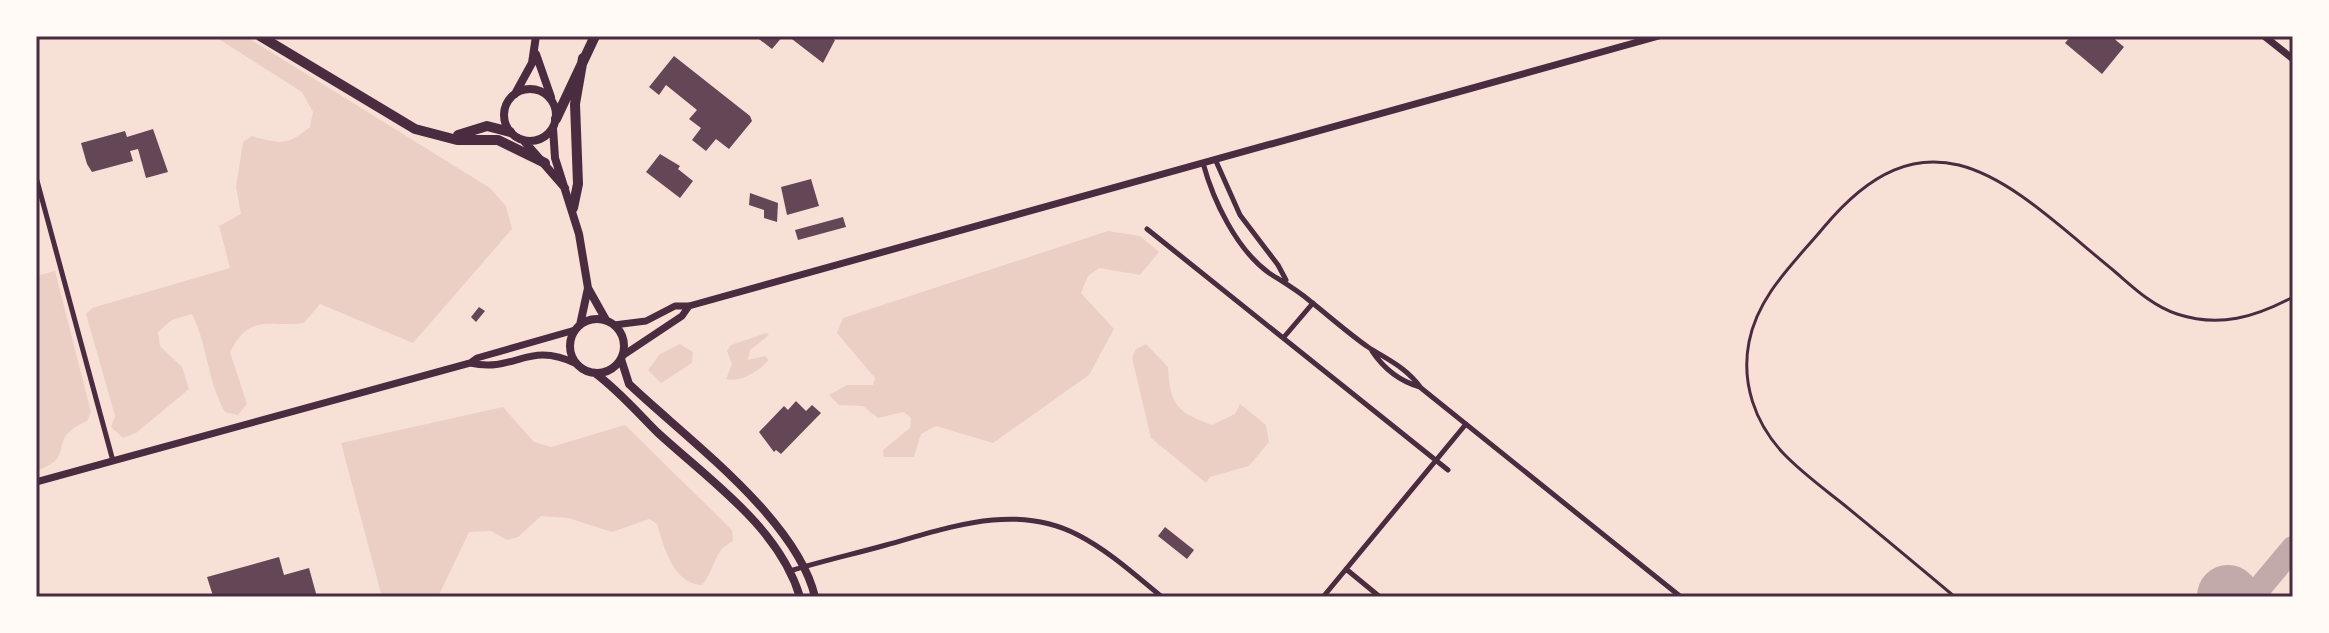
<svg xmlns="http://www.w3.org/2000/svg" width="2329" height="633" viewBox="0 0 2329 633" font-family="'Titillium Web',sans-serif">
  <rect width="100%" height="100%" fill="#f7e1d7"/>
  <path fill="#ebcfc5" d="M 214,36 L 245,36 L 490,188 L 506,206 L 512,229 L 413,343 L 320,304 L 304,323 C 267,328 251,312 230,352 L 247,404 L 238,415 L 225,412 C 207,381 208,346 192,314 L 172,320 L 158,332 L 160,346 L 182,367 L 189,389 L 136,433 L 123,438 L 111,427 L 115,416 L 86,314 L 92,308 L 230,268 L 219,226 L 241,214 L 236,187 L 243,142 L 252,136 C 280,144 287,146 310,127 L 313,112 L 302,92 Z
    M 1108,231 L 1140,236 L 1159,252 L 1140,275 L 1099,268 L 1088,276 L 1081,293 L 1114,329 L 1089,375 L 993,443 L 936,426 L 921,434 L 914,457 L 884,457 L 883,450 L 910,428 L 911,418 L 904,412 L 878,418 L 863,406 L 839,405 L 829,395 L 847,385 L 873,385 L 875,378 L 837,333 L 843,318 Z
    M 55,271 L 91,412 L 87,421 C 43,440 80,456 36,471 L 36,276 Z
    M 766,333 L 769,335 L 750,350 L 748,360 L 765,356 L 769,360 C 759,371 741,383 726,379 L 732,364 L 727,351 L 731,345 Z
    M 680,344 L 693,352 L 692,363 L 661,383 L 648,370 L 660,354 Z
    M 1146,344 L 1168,367 C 1170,404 1176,412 1212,425 L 1235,414 L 1240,404 L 1266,425 L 1269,442 L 1249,466 L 1210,477 L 1206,483 L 1151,438 L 1132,358 L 1136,349 Z
    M 503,407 L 534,442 L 551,447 L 625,425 L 732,530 L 733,541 C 712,552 716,569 702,585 C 673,584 664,547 657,524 L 649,519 L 612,532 L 568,518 L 541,516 L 518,537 L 507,540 L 491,531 L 469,532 L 438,597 L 382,597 L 341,443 Z"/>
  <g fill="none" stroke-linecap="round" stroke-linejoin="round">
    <path stroke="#c3aaaa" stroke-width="24" d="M 2252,597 L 2293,548"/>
    <path stroke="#c3aaaa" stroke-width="62" d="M 2228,596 L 2229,597"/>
  </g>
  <path fill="#644757" d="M 755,36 L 783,36 L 772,49 Z
    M 788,36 L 830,36 L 835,40 L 823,63 Z
    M 2071,36 L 2111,36 L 2124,47 L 2102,74 L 2065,43 Z
    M 674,56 L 750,116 L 752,121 L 729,149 L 716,139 L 706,151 L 692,140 L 701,128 L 689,119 L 697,110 L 666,85 L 659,95 L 649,87 Z
    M 153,129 L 168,172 L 146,178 L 138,149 L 130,151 L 133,161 L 92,172 L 87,164 L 81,143 L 125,131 L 127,137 Z
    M 660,154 L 680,166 L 678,169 L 693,181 L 680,198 L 646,172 Z
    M 811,179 L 819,206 L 787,215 L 781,187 Z
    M 750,193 L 778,203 L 777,222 L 764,218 L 764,210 L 749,205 Z
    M 843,217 L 846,227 L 798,240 L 795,230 Z
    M 479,307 L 485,311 L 476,322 L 471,317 Z
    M 796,401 L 806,411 L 812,405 L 821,413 L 781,454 L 776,450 L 774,452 L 759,432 L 784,406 L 788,410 Z
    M 1165,527 L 1194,550 L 1187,559 L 1158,536 Z
    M 279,557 L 284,575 L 309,568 L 317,597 L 213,596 L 207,577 Z"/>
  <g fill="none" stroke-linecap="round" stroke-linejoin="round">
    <path stroke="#4a2c40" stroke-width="3" d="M 1955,597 C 1918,566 1881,535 1843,504 C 1823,488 1801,472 1783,453 C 1755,423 1741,383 1749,342 C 1758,295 1795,262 1824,227 C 1933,96 2015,190 2113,270 C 2133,287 2152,306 2177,314 C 2220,328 2255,317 2293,297"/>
    <path stroke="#4a2c40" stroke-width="5" d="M 1215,159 L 1240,215 L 1278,265 L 1286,280
      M 1203,163 C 1213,200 1236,249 1269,273 C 1283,282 1297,290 1310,301 C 1329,316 1348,333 1368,347 C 1388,360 1406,367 1421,388 L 1681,597
      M 36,177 L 113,461
      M 1147,229 L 1448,470
      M 1284,337 L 1313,303
      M 1372,351 C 1384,369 1399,381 1420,387
      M 1346,569 L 1380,597
      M 790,571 C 822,561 854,554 886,545 C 948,528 1015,502 1078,535 C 1109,551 1135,575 1162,597
      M 1323,597 L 1466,424"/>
    <path stroke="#4a2c40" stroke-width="7" d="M 2264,36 L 2293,59
      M 614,325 L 646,321 L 675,306 L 689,306 L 1659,36
      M 622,356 L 682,316 L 689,306
      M 470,363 C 517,373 527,340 577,364
      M 36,482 L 470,363 L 477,358 L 575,330"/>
    <path stroke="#4a2c40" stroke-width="8" d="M 536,54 L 551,97
      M504 115a26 26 0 1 1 52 0a26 26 0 1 1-52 0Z
      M 515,94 L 532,63 L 536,36
      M 553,128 L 555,158 L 579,234 L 588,288 L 580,325
      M 524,141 L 565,188
      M 588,288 L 606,320
      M570 346a27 27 0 1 1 54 0a27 27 0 1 1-54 0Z
      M 621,359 L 629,384 C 687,439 797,519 815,597
      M 595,373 C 619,391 636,411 657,432 C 709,480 779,527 800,597"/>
    <path stroke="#4a2c40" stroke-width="10" d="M 260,36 L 415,129 L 457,140 L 498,140 L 545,163
      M 556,119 L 595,36
      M 458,135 L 487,126 L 510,132
      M 573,208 L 578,184 L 575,104 L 583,58"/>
  </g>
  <rect width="2329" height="633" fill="none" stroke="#fffaf5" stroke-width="76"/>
  <rect x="38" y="38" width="2253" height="557" fill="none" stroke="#4a2c40" stroke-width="3"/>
</svg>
